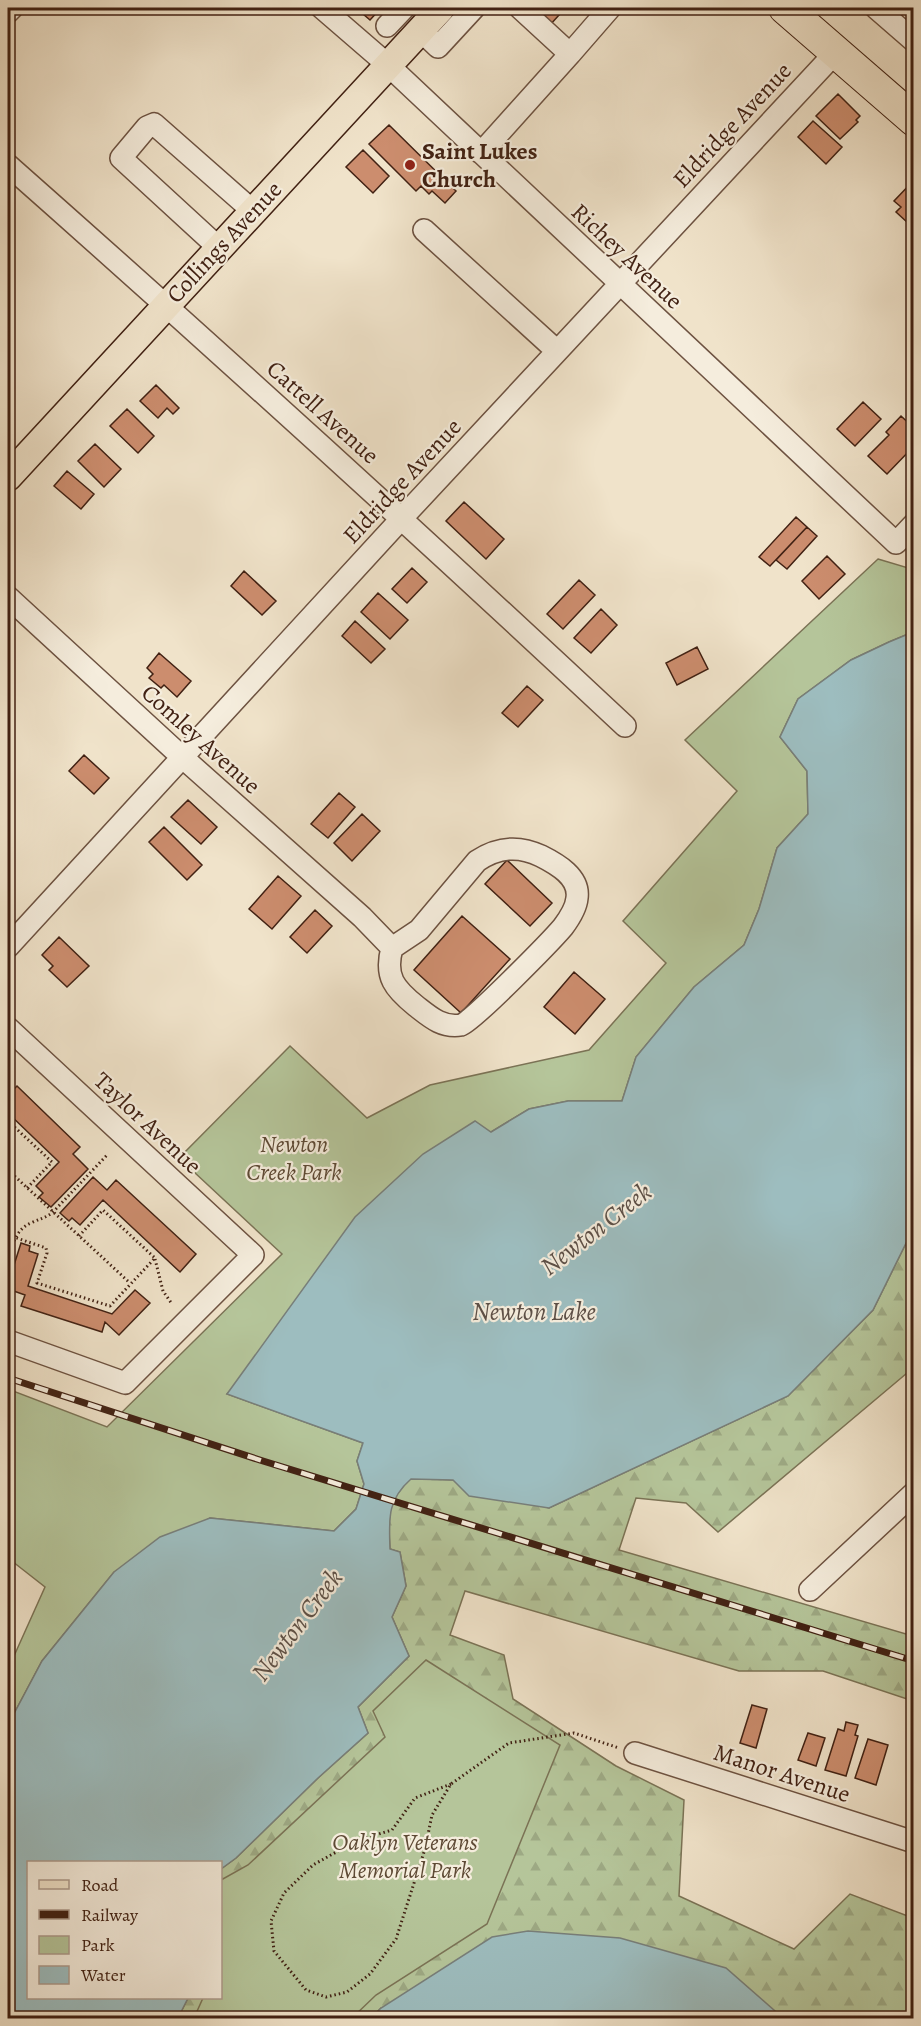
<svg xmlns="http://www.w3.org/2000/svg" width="921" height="2026" viewBox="0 0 921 2026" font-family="Alegreya,serif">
  <defs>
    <pattern id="forest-firs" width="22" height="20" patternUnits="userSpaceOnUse" patternTransform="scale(1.5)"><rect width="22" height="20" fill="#b5c59a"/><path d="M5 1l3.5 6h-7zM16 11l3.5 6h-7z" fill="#9da984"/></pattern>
  </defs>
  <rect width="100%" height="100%" fill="#f0e3ca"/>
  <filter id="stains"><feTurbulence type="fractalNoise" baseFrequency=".00333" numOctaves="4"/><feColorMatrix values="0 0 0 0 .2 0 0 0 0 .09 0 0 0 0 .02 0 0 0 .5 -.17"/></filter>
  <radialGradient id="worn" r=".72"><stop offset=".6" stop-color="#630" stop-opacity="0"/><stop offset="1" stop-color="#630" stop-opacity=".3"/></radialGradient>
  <path fill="url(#forest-firs)" stroke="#7b7356" stroke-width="1.5" d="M 913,1229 L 913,1368 L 718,1532 L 686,1503 L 636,1498 L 619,1550 L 913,1636 L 913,1701 L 823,1671 L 739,1671 L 465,1591 L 450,1635 L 504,1655 L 513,1699 L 616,1766 L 684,1800 L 679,1896 L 794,1949 L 850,1894 L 913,1918 L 913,2018 L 783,2018 L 778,2016 L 381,2008 L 371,2018 L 178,2018 L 188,1998 L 220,1998 L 221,1869 L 236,1858 L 318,1778 L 368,1733 L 358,1707 L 409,1656 L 392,1617 L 406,1586 L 400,1552 L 390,1549 C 388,1518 386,1501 411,1478 L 453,1480 L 549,1508 L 788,1396 L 873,1310 Z"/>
  <path fill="#b5c59a" stroke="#7b7356" stroke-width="1.5" d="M 878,559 L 908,568 L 913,561 L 913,632 L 889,642 L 851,660 L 798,699 L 780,737 L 807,771 L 808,814 L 777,848 L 759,909 L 744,945 L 694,987 L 636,1057 L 622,1101 L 568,1101 L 529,1109 L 491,1132 L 227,1394 L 363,1443 L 357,1461 L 364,1484 L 356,1509 L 334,1531 L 210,1518 L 114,1572 L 42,1661 L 8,1725 L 8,1665 L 14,1656 L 45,1587 L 8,1558 L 8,1389 L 107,1427 L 282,1254 L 179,1158 L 290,1046 L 367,1118 L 430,1085 L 589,1050 L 666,963 L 623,921 L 737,791 L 685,740 Z
    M 426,1660 L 560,1745 L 487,1924 L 376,1995 L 352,2018 L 194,2018 L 203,1998 L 220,1998 L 221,1880 L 248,1865 L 385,1737 L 373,1711 Z"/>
  <path fill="#9dbdbf" stroke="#787f7a" stroke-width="1.5" d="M 913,632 L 913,1229 L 873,1310 L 788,1396 L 549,1508 L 469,1496 L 453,1480 L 411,1479 C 387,1500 389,1519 390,1549 L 400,1552 L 406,1586 L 392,1617 L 409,1656 L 358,1707 L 368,1733 L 318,1778 L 236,1858 L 221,1869 L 220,1862 L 28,1862 L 28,1998 L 188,1998 L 178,2018 L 8,2018 L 8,1725 L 42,1661 L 114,1572 L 160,1537 L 210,1518 L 334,1531 L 356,1509 L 364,1484 L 357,1461 L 363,1443 L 227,1394 L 355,1217 L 423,1154 L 475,1121 L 491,1132 L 529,1109 L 568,1101 L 622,1101 L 636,1057 L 694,987 L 744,945 L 759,909 L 777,848 L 808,814 L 807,771 L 780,737 L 798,699 L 851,660 L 889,642 Z
    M 528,1931 L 620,1938 L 726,1968 L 783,2018 L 371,2018 L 381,2008 L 492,1937 Z"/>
  <path fill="#cc8d6e" stroke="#412113" stroke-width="1.5" d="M 356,8 L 381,8 L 370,20 Z
    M 531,8 L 551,8 L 559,15 L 550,25 Z
    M 838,94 L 860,116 L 856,120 L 858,122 L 840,139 L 816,116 Z
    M 813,121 L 842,147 L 826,164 L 798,137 Z
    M 389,125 L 456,191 L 445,203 L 432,191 L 429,194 L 421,186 L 416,191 L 369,144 Z
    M 363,150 L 389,176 L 373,193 L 346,167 Z
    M 914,180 L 914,216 L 908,223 L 896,212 L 901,207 L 894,201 Z
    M 156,385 L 179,408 L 173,414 L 167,408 L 158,418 L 140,401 Z
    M 863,402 L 881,419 L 855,446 L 837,429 Z
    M 127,409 L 154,436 L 138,453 L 110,426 Z
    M 901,416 L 914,428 L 914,446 L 887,474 L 868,456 L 889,435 L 886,432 Z
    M 95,444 L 121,469 L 104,487 L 78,461 Z
    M 67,471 L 94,494 L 81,509 L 54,486 Z
    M 464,502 L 504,539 L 486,559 L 446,521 Z
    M 796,517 L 807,527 L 770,566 L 759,557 Z
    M 807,527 L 817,536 L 787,569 L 776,560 Z
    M 827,556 L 845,574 L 819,599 L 802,581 Z
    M 412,568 L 427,582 L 407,603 L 392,589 Z
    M 244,571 L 276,601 L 262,615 L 231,586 Z
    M 579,580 L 595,595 L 563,629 L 547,614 Z
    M 378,593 L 408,620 L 390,639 L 361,612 Z
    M 601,609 L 617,625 L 591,653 L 574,638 Z
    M 355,621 L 385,649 L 371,663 L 342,636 Z
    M 697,647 L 708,669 L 677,685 L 666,663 Z
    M 159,653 L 191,681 L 177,697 L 164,685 L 161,688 L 149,678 L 153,674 L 147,668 Z
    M 527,686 L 543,700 L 518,727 L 502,713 Z
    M 84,755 L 109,778 L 94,794 L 69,771 Z
    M 339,793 L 355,807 L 328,838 L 311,824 Z
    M 188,800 L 217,827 L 201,844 L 171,817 Z
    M 362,814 L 380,831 L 352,861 L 334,843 Z
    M 164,827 L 202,865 L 187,880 L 149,842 Z
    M 507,860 L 552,903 L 530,926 L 485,884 Z
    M 278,876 L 301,896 L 272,929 L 249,909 Z
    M 315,910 L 332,926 L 307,953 L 290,937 Z
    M 462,916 L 510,959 L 461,1013 L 414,970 Z
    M 59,937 L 89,966 L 67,987 L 49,970 L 53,966 L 42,955 Z
    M 574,972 L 605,999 L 575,1034 L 544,1007 Z
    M 9,1085 L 14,1089 L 17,1086 L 80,1147 L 73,1154 L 88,1169 L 51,1207 L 39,1197 L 43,1193 L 36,1186 L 59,1162 L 8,1113 L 8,1087 Z
    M 93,1177 L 107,1190 L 116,1180 L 196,1254 L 180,1272 L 103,1200 L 80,1225 L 72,1218 L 69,1221 L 60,1213 Z
    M 21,1243 L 30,1246 L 29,1251 L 38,1254 L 28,1286 L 112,1314 L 135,1290 L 150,1303 L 119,1335 L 105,1322 L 102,1332 L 21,1306 L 25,1295 L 8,1289 L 8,1284 Z
    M 752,1705 L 767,1709 L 756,1748 L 740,1743 Z
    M 846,1722 L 858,1725 L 855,1735 L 858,1736 L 846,1776 L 825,1770 L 838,1729 L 844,1731 Z
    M 808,1733 L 825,1738 L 816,1766 L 798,1760 Z
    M 868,1739 L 888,1745 L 876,1785 L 855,1778 Z"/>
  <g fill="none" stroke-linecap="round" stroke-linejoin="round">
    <g stroke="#6d5241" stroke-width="24">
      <path id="minor" d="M 322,8 L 388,65 L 896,543 L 914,524
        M 520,8 L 570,54 L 610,8
        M 876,8 L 914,41
        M 8,12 L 12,8
        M 387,26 L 404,8
        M 420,30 L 438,47 L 474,8
        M 481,153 L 570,54
        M 8,165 C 216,349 422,536 625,726
        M 424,230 L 557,351
        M 219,248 L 121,158 L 147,127 L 154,124 L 253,211
        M 8,597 L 182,757 L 362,917 L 392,948 C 384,977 395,989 416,1006 C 430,1017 442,1028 461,1025 C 472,1022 552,940 563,927 C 569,919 576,909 577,898 C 580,877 557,864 541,856 C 518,845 498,847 477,861 L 419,930 L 392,948
        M 8,947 L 402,518 L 836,52
        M 8,1028 L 253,1255 L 125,1383 L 8,1341
        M 810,1590 L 914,1493
        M 635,1753 L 914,1842"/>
    </g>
    <g stroke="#412113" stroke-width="30">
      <path id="major" d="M 8,477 L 441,8"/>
    </g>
    <g stroke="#412113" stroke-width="34">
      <path id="highway" d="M 785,8 L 914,120"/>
    </g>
    <path stroke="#412113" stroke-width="3" stroke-dasharray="1.5 3" stroke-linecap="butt" d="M 8,1121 L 52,1162 L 27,1188
      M 8,1170 L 130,1283
      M 8,1235 L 46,1248 L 47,1253 L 37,1283 L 110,1306 L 155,1258 L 103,1210 L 79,1236
      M 8,1258 C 13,1244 16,1229 31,1223 C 39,1219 46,1218 53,1212 L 108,1154
      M 155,1259 L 163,1291 L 172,1304
      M 451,1784 L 415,1798 L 392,1830 L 356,1841 L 313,1865 L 284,1893 L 271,1921 L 274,1951 L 306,1990 L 326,1997 L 347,1992 L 370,1974 L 396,1939 L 425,1849 L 432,1815 L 451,1784 L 509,1743 L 574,1733 L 619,1748"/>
    <use href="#minor" stroke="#f5eddd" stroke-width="21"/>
    <use href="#major" stroke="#f0e3ca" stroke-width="27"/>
    <use href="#highway" stroke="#f0e3ca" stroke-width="32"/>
    <g stroke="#412113" stroke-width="7">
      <path id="rail" d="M 8,1378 L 263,1461 L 914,1661"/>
    </g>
    <use href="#rail" stroke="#f5eddd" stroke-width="4.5" stroke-dasharray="14" stroke-linecap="butt"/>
  </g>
  <circle fill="#8f2418" stroke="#f5eddd" stroke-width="2" cx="410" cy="165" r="6"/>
  <g text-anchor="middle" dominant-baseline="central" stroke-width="4.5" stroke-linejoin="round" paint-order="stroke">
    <g font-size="24" fill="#412113" stroke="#f5eddd">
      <text transform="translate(732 125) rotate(-47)">Eldridge Avenue</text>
      <text transform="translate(224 242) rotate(-47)">Collings Avenue</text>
      <text transform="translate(627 256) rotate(43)">Richey Avenue</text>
      <text transform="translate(323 412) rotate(42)">Cattell Avenue</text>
      <text transform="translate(402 481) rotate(-47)">Eldridge Avenue</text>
      <text transform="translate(201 739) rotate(42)">Comley Avenue</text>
      <text transform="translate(148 1123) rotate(43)">Taylor Avenue</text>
      <text transform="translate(782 1773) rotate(18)">Manor Avenue</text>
    </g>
    <g font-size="24" font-weight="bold" fill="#412113" stroke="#f5eddd" text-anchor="start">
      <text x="422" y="151">Saint Lukes<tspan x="422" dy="28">Church</tspan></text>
    </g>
    <g font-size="24" font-style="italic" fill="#5e4a35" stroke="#f5eddd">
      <text x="294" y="1144">Newton<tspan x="294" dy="28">Creek Park</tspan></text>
      <text x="405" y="1842">Oaklyn Veterans<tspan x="405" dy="28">Memorial Park</tspan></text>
    </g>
    <g font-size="26" font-style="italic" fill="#5d5047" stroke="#f5eddd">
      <text transform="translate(596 1229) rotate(-38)">Newton Creek</text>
      <text x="534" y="1311">Newton Lake</text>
      <text transform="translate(297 1625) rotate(-53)">Newton Creek</text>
    </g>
  </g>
  <rect width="921" height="2026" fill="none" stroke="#f0e3ca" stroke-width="30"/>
  <rect x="9" y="9" width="903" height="2008" fill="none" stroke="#412113" stroke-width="3"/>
  <rect x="15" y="15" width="891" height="1996" fill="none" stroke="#412113" stroke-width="1.5"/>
  <rect x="27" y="1861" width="195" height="138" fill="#f5eddd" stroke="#ad9b8c" stroke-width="1.5"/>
  <rect x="39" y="1880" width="30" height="9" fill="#f0e3ca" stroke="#ad9b8c" stroke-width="1.5"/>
  <text x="81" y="1891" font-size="18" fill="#412113">Road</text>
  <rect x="39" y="1910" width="30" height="9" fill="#412113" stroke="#ad9b8c" stroke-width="1.5"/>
  <text x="81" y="1921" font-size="18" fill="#412113">Railway</text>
  <rect x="39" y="1936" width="30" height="18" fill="#b5c59a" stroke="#ad9b8c" stroke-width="1.5"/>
  <text x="81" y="1951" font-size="18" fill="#412113">Park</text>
  <rect x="39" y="1966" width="30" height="18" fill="#9dbdbf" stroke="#ad9b8c" stroke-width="1.5"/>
  <text x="81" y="1981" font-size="18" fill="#412113">Water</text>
  <rect width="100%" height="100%" filter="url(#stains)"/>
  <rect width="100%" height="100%" fill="url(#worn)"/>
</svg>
